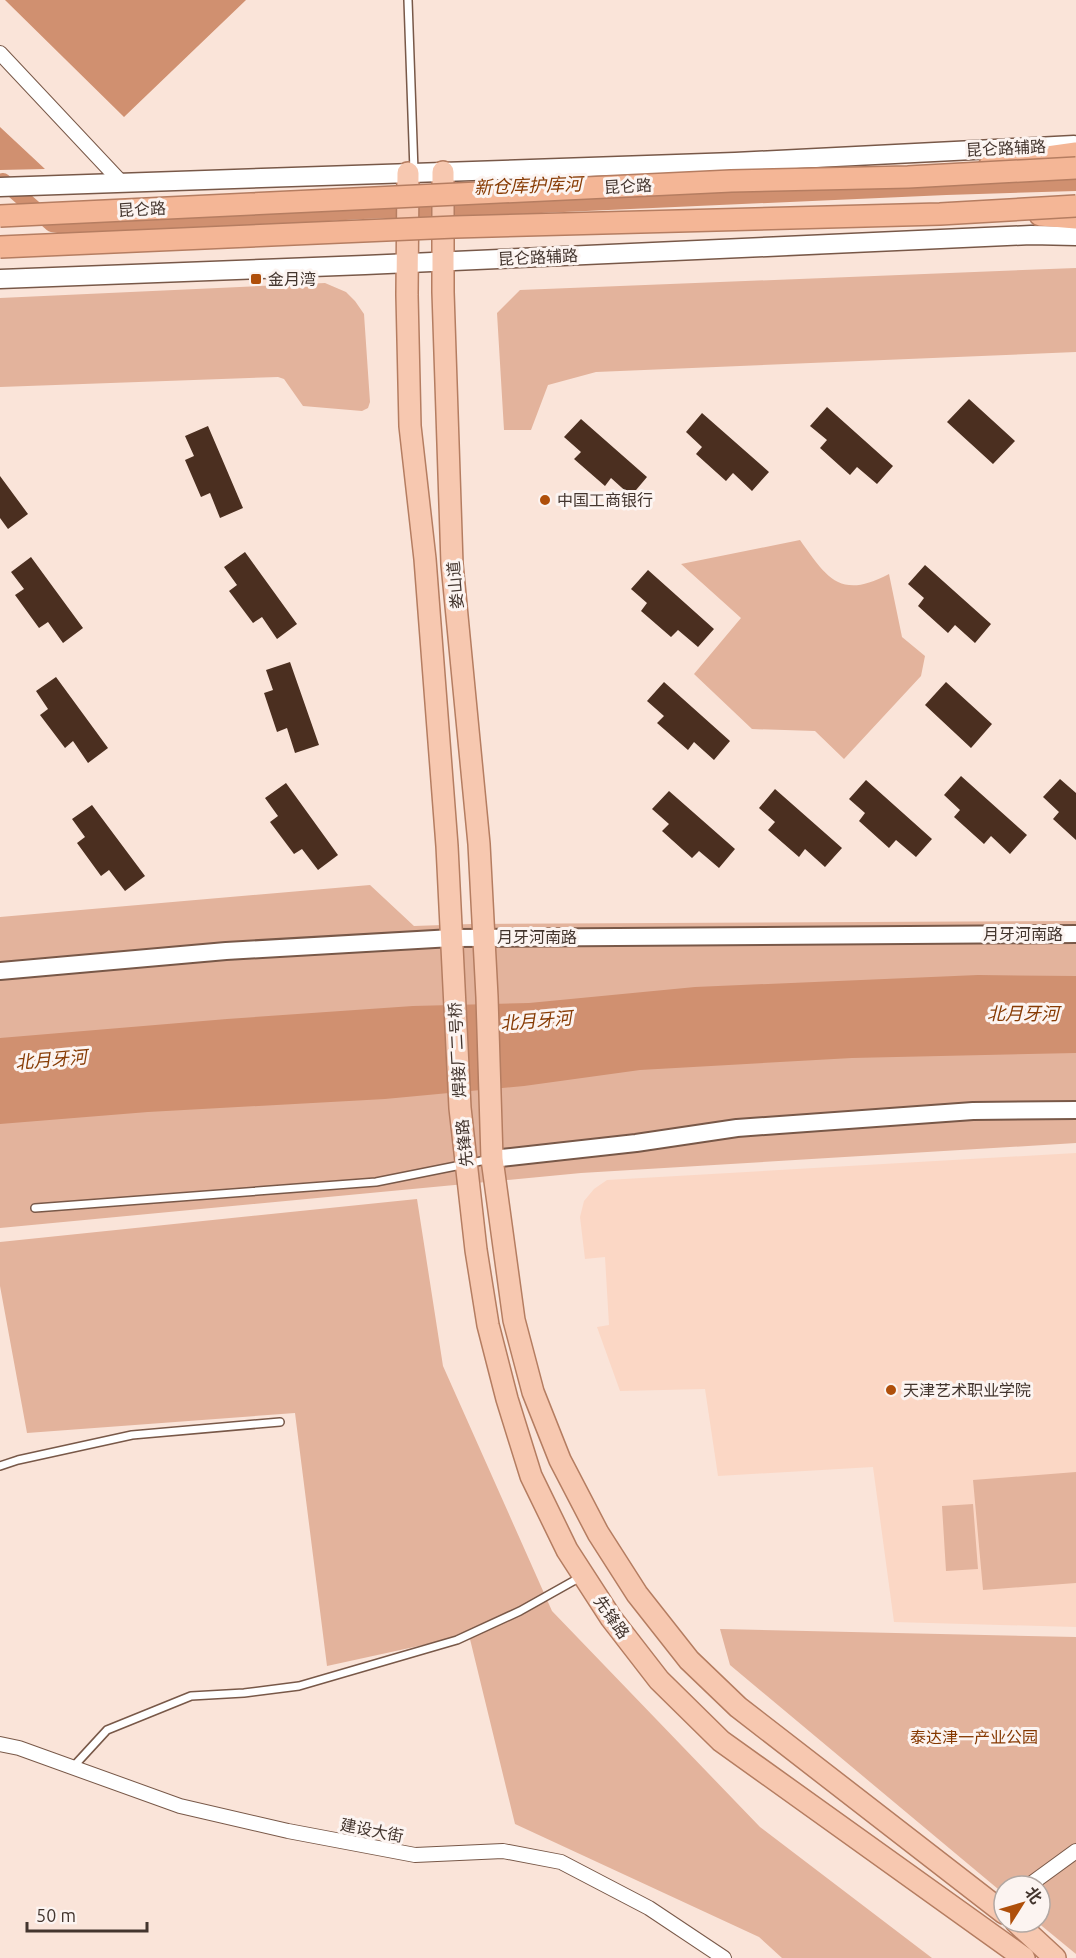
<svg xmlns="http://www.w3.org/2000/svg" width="1076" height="1958" viewBox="0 0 1076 1958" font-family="Ubuntu,'Noto Sans SC',sans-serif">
  <rect width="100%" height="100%" fill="#fae4d9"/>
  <path fill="#fbd7c5" d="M 1076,1153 L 1076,1627 L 894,1622 L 873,1467 L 718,1476 L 705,1389 L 620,1391 L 597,1327 L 609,1325 L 605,1257 L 585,1259 L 580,1217 L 584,1201 L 594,1189 L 607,1180 Z"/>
  <path fill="#e3b39c" d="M 1076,268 L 1076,352 L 596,372 L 548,385 L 531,430 L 504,430 L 497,313 L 520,290 Z
    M 325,283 L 346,292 L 355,301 L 364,314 L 370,402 L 368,408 L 362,411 L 303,406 L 284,379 L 278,377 L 0,387 L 0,298 Z
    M 800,540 C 827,578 840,600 889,574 L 902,637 L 925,656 L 921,676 L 844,759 L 815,731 L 752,729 L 694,674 L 741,618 L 681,564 Z
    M 370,885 L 414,926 L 471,924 L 1076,921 L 1076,1143 L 581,1173 L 0,1228 L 0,917 Z
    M 417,1199 L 443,1366 L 552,1611 L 760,1827 L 932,1958 L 782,1958 L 759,1937 L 515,1824 L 469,1635 L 327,1666 L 295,1413 L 27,1433 L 0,1286 L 0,1242 Z
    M 1076,1472 L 1076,1583 L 983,1590 L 973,1480 Z
    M 973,1504 L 978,1569 L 946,1571 L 942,1506 Z
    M 720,1629 L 1076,1637 L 1076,1954 L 1037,1922 L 1040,1922 L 1040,1886 L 1004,1886 L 1004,1894 L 730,1665 Z"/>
  <path fill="#d09070" d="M 5,0 L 246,0 L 124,117 Z
    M 0,127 L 45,169 L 0,170 Z
    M 978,975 L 1076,976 L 1076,1053 L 852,1058 L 640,1070 L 524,1086 L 385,1099 L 148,1112 L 0,1124 L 0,1038 L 227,1019 L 413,1006 L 529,1003 L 695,987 Z"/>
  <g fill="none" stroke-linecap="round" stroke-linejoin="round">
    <path stroke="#d09070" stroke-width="16" d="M 3,181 L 52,224 L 79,228 L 362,211 L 475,208 L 946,187 L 1076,183"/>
  </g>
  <path fill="#4b2f20" d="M 969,399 L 1015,441 L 993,464 L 947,422 Z
    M 827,407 L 893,466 L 877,484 L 857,467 L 850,475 L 820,448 L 827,440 L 810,426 Z
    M 702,413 L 769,472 L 752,491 L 733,473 L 726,481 L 696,454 L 702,447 L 686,432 Z
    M 581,419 L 647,477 L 631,496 L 611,478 L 605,486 L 574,459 L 581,452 L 564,437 Z
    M 208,426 L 243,508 L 220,518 L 210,493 L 201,497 L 185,460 L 194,456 L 185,436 Z
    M 0,476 L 28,514 L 8,529 L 0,518 Z
    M 245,552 L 297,624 L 277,639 L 262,617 L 253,623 L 229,591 L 237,585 L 224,567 Z
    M 31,557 L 83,628 L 63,643 L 48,622 L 39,628 L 15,595 L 24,589 L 11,572 Z
    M 925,565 L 991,624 L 975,643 L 955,625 L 948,633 L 918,606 L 924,598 L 908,584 Z
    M 648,570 L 714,629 L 698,647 L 678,630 L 671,637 L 641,611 L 647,603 L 631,589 Z
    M 290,662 L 319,745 L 295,753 L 287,728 L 277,732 L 264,693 L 273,690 L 266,670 Z
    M 56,677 L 108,748 L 88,763 L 73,741 L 65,748 L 40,715 L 48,709 L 36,691 Z
    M 664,682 L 730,741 L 714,760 L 694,742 L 688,750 L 657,723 L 664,716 L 647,701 Z
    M 946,682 L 992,724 L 971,748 L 925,705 Z
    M 961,776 L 1027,835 L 1010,854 L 991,836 L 984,844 L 954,817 L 960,810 L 944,795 Z
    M 1060,779 L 1076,793 L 1076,840 L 1053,819 L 1059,812 L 1043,797 Z
    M 866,780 L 932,839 L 916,857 L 896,840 L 889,848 L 859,821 L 865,813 L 849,799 Z
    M 286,783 L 338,855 L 318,870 L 302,849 L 294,854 L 270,822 L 278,816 L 265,798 Z
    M 775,789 L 842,848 L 825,867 L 805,849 L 799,857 L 768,830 L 775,822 L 759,808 Z
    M 669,791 L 735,849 L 719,868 L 699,851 L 692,858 L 662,831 L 669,824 L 652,809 Z
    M 92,805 L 145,876 L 125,891 L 109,870 L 101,876 L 77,843 L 85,837 L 72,819 Z"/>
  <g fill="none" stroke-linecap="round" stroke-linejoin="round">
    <g stroke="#785848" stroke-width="10">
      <path id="service" d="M 408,0 L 414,171
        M 35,1208 L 376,1182 L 491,1159
        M 0,1466 L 18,1460 L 132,1435 L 280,1422
        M 73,1767 L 107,1730 L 191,1696 L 244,1693 L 299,1686 L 457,1640 L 520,1611 L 577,1579"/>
    </g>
    <g stroke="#785848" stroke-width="16">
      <path id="minor" d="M 0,53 L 122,183
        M 0,1744 L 19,1748 L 180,1806 L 288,1831 L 415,1855 L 503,1851 L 561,1862 L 649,1908 L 724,1958
        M 1028,1886 L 1076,1851"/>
    </g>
    <g stroke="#785848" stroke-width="20">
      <path id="tertiary" d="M 0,971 L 226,951 L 452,938 L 1076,934
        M 492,1159 L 636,1143 L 737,1128 L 973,1111 L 1076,1110"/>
    </g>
    <g stroke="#785848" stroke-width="21">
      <path id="secondary" d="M 0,187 L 735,162 L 1074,145
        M 0,279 L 365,265 L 1031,235 L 1076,236"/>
    </g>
    <g stroke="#b57d61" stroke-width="24">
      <path id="primary" d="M 443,172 L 443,292 L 452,564 L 479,844 L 487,997 L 492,1159 L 514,1320 L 533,1392 L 560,1460 L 598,1533 L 637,1594 L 689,1660 L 738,1707 L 1004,1913
        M 408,173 L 407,295 L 410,426 L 425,559 L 447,846 L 460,1108 L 476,1250 L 488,1325 L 507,1399 L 531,1476 L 567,1550 L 611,1618 L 659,1680 L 721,1741 L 1024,1958
        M 1016,1922 L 1055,1958"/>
    </g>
    <g stroke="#b57d61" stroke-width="24">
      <path id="trunk" d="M 990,165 L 1076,153
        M 1040,215 L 1076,218"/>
    </g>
    <use href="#service" stroke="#fff" stroke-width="7"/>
    <use href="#minor" stroke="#fff" stroke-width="14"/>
    <use href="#tertiary" stroke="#fff" stroke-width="16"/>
    <use href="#secondary" stroke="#fff" stroke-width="18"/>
    <use href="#primary" stroke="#f7c8b0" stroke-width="21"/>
    <use href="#trunk" stroke="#f4b696" stroke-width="21"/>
    <g stroke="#b57d61" stroke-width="24" stroke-linecap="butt">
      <path id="trunk-bridge" d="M 0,216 L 731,181 L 908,177 L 1076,168
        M 0,247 L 455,227 L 940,214 L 1076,206"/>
    </g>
    <use href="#trunk-bridge" stroke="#f4b696" stroke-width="21"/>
  </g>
  <g fill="#af4f0a" stroke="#fcf4f1" stroke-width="2">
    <rect x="250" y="273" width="12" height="12" rx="3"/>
    <circle cx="545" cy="500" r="6"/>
    <circle cx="891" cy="1390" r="6"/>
  </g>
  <g text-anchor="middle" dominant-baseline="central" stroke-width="6" stroke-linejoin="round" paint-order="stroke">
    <g font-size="16" fill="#43352e" stroke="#fcf4f1">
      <text transform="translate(1006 148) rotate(-3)">昆仑路辅路</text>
      <text transform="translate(628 186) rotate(-3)">昆仑路</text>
      <text transform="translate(142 209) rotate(-3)">昆仑路</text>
      <text transform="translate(538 257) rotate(-3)">昆仑路辅路</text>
      <text transform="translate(455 585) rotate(-95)">娄山道</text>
      <text x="1023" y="934">月牙河南路</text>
      <text x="537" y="937">月牙河南路</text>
      <text transform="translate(457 1050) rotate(-93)">焊接厂二号桥</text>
      <text transform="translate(464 1143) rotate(-96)">先锋路</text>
      <text transform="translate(612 1617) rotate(55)">先锋路</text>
      <text transform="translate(372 1830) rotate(11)">建设大街</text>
    </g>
    <g font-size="16" fill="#43352e" stroke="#fcf4f1" text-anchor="start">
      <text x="268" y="279">金月湾</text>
      <text x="557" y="500">中国工商银行</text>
      <text x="903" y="1390">天津艺术职业学院</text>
    </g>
    <g font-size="16" fill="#853800" stroke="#fcf4f1">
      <text x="974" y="1737">泰达津一产业公园</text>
    </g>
    <g font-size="18" font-style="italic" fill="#873b04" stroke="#fcf4f1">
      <text transform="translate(528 185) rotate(-2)">新仓库护库河</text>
      <text x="1023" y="1013">北月牙河</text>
      <text transform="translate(536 1020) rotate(-5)">北月牙河</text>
      <text transform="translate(51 1059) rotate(-5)">北月牙河</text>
    </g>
  </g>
  <g transform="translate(1022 1904) rotate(53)"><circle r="28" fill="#fcf4f1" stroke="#b2a8a3" stroke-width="1.5"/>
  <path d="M0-4.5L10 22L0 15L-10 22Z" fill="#af4f0a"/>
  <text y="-9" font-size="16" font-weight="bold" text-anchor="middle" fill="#43352e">北</text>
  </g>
  <path d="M27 1922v9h120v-9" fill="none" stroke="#43352e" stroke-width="3"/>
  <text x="36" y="1922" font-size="18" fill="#43352e" stroke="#fcf4f1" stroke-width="4.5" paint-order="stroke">50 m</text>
</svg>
